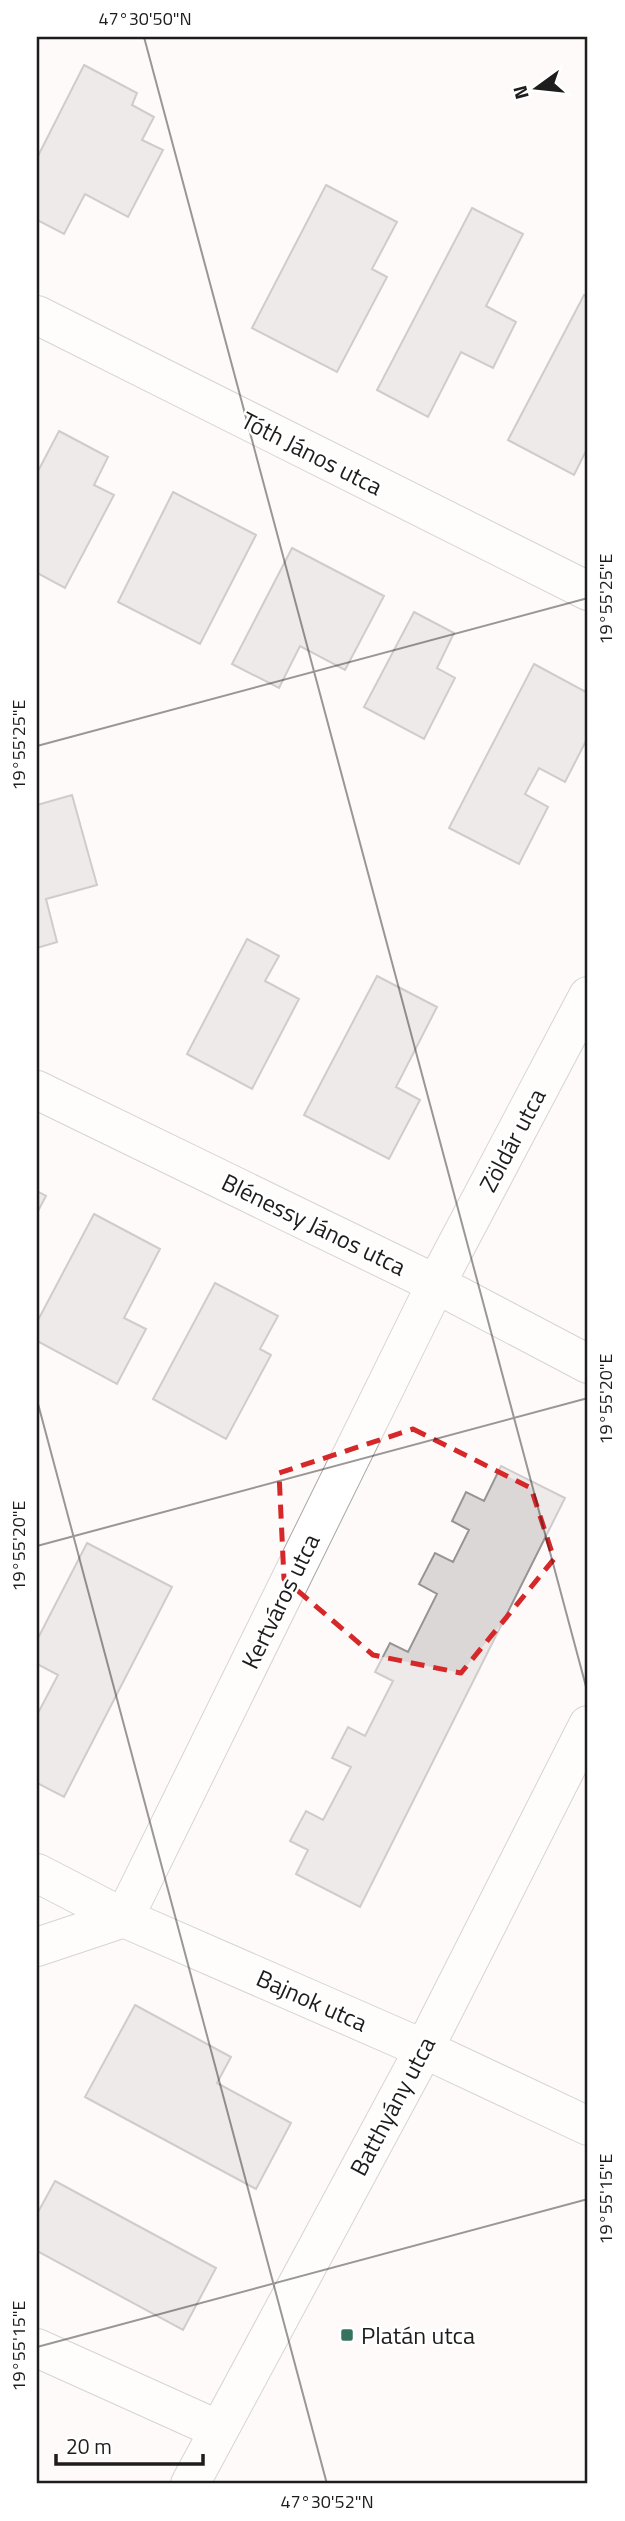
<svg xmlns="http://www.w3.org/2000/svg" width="625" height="2521" viewBox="0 0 625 2521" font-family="'Titillium Web',sans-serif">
  <rect width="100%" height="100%" fill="#fffafa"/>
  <path fill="#dbd7d7" stroke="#979494" stroke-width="2" d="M 84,65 L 137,93 L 132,105 L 154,117 L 142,140 L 163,150 L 128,217 L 85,194 L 64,234 L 37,220 L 37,158 Z
    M 326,185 L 397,222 L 372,269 L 387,277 L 337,372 L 252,328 Z
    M 472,208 L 523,234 L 486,306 L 516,322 L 493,368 L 461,352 L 428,417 L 377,390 Z
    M 584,295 L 588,297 L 588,447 L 574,475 L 508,440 Z
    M 59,431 L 108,457 L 94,485 L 114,495 L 65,588 L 37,573 L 37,473 Z
    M 173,492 L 256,535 L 200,644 L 118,602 Z
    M 292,548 L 384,596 L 345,670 L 300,646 L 279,688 L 232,664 Z
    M 414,612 L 454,633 L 437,668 L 455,678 L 424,739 L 364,707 Z
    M 534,664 L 588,693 L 588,737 L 565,782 L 539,768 L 525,794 L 548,807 L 519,864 L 449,828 Z
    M 72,795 L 97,885 L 46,899 L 57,942 L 37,948 L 37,805 Z
    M 247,939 L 279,956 L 265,981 L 299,999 L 252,1089 L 187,1054 Z
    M 377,976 L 437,1007 L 396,1087 L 420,1100 L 389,1159 L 304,1115 Z
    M 37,1191 L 46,1196 L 37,1213 Z
    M 94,1214 L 160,1249 L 124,1318 L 146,1329 L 117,1384 L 37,1341 L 37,1322 Z
    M 215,1283 L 278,1316 L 260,1349 L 271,1355 L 226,1439 L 153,1399 Z
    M 501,1466 L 565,1498 L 360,1907 L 296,1874 L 308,1850 L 290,1841 L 306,1811 L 323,1820 L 351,1767 L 332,1758 L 348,1727 L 365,1736 L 393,1681 L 375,1672 L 390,1643 L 408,1652 L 437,1594 L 419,1584 L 435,1553 L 453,1562 L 469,1530 L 452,1521 L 466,1492 L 484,1501 Z
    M 87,1543 L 172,1587 L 64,1797 L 37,1783 L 37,1715 L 58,1675 L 37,1664 L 37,1640 Z
    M 135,2005 L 231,2057 L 217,2083 L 291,2123 L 256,2189 L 85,2097 Z
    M 55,2181 L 216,2268 L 183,2330 L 37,2251 L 37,2214 Z"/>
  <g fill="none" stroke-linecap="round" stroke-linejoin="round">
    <g stroke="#aaa6a6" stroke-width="40">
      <path id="street" d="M 37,315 L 588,591
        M 37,1090 L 436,1284 L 588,1364
        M 37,1873 L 124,1918 L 424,2049 L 588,2126
        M 37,1947 L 124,1918 L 436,1284 L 588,996
        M 37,2348 L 219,2430
        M 190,2484 L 424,2049 L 588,1725"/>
    </g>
    <use href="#street" stroke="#fff" stroke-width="38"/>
  </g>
  <path d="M0 0H625V2521H0ZM 413,1429 L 531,1488 L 554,1559 L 461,1673 L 373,1655 L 284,1579 L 279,1473 Z" fill="#fffafa" fill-opacity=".55" fill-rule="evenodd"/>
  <path fill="none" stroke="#d62828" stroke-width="5" stroke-dasharray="14 9" stroke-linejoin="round" d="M 413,1429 L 531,1488 L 554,1559 L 461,1673 L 373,1655 L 284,1579 L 279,1473 Z"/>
  <path fill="none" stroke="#1e1d1d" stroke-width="2" stroke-opacity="0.45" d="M 144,37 L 588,1694M 37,746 L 588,598M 37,1400 L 327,2484M 37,1546 L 588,1398M 37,2347 L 588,2199"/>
  <rect fill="#36725e" stroke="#fff" stroke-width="2.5" x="340" y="2328" width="14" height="14" rx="3.5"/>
  <g text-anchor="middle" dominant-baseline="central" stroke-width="5" stroke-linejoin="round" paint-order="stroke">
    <g font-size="24" fill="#1e1d1d" stroke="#fff">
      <text transform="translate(312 453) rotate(27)">Tóth János utca</text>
      <text transform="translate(512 1140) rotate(-62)">Zöldár utca</text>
      <text transform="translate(314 1224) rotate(26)">Blénessy János utca</text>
      <text transform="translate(280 1601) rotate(-64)">Kertváros utca</text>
      <text transform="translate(312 2000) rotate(24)">Bajnok utca</text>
      <text transform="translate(392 2106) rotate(-62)">Batthyány utca</text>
    </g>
    <g font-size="24" fill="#1e1d1d" stroke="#fff" text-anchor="start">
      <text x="361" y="2335">Platán utca</text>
    </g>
  </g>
  <rect width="625" height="2521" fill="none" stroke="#ffffff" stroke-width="77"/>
  <g transform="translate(537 88) rotate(255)" stroke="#ffffff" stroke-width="5" paint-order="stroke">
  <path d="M0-5L12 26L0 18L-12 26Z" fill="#1e1d1d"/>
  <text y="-10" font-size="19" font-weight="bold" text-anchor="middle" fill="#1e1d1d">N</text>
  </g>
  <path d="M56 2454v10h147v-10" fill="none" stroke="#1e1d1d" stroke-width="3.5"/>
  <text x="66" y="2454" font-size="21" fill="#1e1d1d" stroke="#ffffff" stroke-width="5" paint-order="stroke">20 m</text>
  <rect x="38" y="38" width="548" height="2444" fill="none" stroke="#1e1d1d" stroke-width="2.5"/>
  <g font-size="18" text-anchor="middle" fill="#1e1d1d">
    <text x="145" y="25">47°30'50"N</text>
    <text transform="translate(606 599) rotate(-90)" y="6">19°55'25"E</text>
    <text transform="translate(19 745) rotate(-90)" y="6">19°55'25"E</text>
    <text transform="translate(606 1399) rotate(-90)" y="6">19°55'20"E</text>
    <text transform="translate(19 1546) rotate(-90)" y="6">19°55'20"E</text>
    <text transform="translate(606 2199) rotate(-90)" y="6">19°55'15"E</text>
    <text transform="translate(19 2346) rotate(-90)" y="6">19°55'15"E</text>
    <text x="327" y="2508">47°30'52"N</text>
  </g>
</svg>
